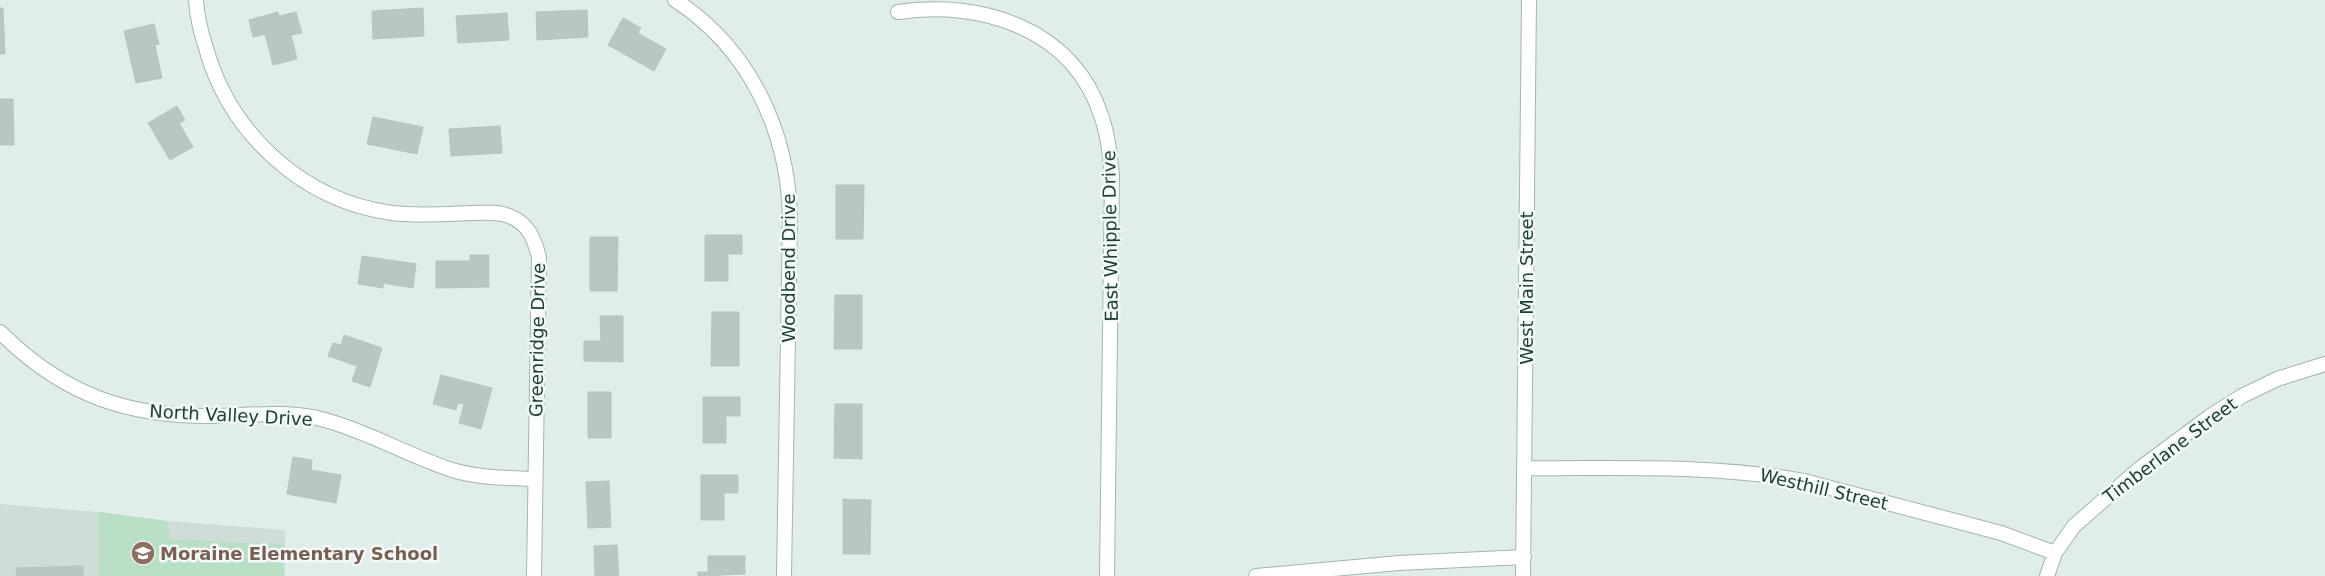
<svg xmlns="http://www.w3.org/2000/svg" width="2325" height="576" viewBox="0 0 2325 576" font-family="'DejaVu Sans',sans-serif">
  <rect width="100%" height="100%" fill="#e1ede8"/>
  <path fill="#cfddd7" d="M 0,504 L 98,512 L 167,521 L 285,530 L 285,576 L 0,576 Z"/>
  <path fill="#b8dfc5" d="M 98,512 L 167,521 L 169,539 L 283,545 L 284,576 L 99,576 Z"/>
  <path fill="#b6c8c1" stroke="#b3c7bf" d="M 0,8 L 3,8 L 5,54 L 0,54 Z
    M 423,8 L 424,36 L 373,39 L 372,11 Z
    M 587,10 L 588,37 L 537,40 L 536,12 Z
    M 278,12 L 279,16 L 296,12 L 302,33 L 291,35 L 297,59 L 273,65 L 265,34 L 253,37 L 249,20 Z
    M 507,13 L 509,40 L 458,43 L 456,16 Z
    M 623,18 L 641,28 L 638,33 L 666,49 L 654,71 L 608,45 Z
    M 154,24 L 159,44 L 155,45 L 162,78 L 136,83 L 124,31 Z
    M 0,99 L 13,99 L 14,145 L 0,145 Z
    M 177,106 L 185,120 L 179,123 L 193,147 L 170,160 L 148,123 Z
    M 373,117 L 423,127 L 417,154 L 367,144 Z
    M 500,126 L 502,153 L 451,156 L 449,129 Z
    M 836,185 L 864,185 L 863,239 L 836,239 Z
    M 705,235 L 742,235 L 742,254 L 728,254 L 728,281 L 705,281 Z
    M 590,237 L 618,237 L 617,291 L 590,291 Z
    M 470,255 L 489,255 L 489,287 L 436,288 L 436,261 L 470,261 Z
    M 362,256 L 416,264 L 413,288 L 383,283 L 383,288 L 358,284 Z
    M 835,295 L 862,295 L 862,349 L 834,349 Z
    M 712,312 L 739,312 L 739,366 L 711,366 Z
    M 600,316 L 623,316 L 623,362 L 584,361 L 584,341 L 601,341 Z
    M 344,335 L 382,348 L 370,387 L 352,381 L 357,366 L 328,356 L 333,343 L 341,345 Z
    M 441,375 L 492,388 L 481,429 L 459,423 L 464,404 L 458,403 L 456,410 L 433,404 Z
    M 588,392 L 611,392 L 611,438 L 588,438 Z
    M 703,397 L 740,397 L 740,416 L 726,416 L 726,443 L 703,443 Z
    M 835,404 L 862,404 L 862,459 L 834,458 Z
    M 293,457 L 312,460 L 311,470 L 341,475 L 336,503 L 287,494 Z
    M 701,475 L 738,475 L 738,493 L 724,493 L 724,520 L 701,520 Z
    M 609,481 L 611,527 L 588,528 L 586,482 Z
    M 843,499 L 871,500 L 870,554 L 843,554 Z
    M 617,545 L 619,576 L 595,576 L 594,546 Z
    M 708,556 L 745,556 L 745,574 L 698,576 L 698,572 L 708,572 Z
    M 83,566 L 83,576 L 17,576 L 16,568 Z"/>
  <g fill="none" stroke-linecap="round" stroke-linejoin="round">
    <g stroke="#a3b5b0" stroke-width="16">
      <path id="minor" d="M 196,0 C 197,16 201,33 206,48 C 230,134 303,201 392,213 C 418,216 445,214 471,213 C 484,213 497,211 509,216 C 528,223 534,238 539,257 L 534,576
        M 675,0 C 749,48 788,130 790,217 L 784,576
        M 898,12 C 981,0 1072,28 1101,115 C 1108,135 1110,155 1112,175 L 1107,576
        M 0,332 C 64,396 130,418 219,416 C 254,415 290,410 325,420 C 369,432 409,456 452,470 C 479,478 507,478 535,479
        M 1525,468 C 1619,469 1712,464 1804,481 L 2001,533 L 2055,553
        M 1256,576 L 1399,563 L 1524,557
        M 1523,576 L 1529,0
        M 2047,576 L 2055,553 L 2074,526 L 2139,469 L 2209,417 L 2242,396 L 2277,379 L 2325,364"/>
    </g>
    <use href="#minor" stroke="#fff" stroke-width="14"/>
  </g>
  <defs>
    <g id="school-disc" transform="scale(1.25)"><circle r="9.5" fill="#8d6e63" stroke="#f2f9f6"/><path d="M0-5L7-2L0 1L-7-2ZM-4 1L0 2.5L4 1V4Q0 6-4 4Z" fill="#fff"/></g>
  </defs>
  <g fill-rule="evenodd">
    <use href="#school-disc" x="143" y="553"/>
  </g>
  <g text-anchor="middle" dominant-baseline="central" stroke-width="5" stroke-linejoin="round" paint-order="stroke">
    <g font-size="18" fill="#203e38" stroke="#f2f9f6">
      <text transform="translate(1110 236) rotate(-91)">East Whipple Drive</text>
      <text transform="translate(788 268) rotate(-90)">Woodbend Drive</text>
      <text transform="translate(1526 288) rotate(-90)">West Main Street</text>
      <text transform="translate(537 340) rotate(-89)">Greenridge Drive</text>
      <text transform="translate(231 415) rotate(3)">North Valley Drive</text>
      <text transform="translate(2170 450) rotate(-37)">Timberlane Street</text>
      <text transform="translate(1824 489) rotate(13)">Westhill Street</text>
    </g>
    <g font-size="18" font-weight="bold" fill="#785e54" stroke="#f2f9f6" text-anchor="start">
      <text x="160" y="553">Moraine Elementary School</text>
    </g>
  </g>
</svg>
